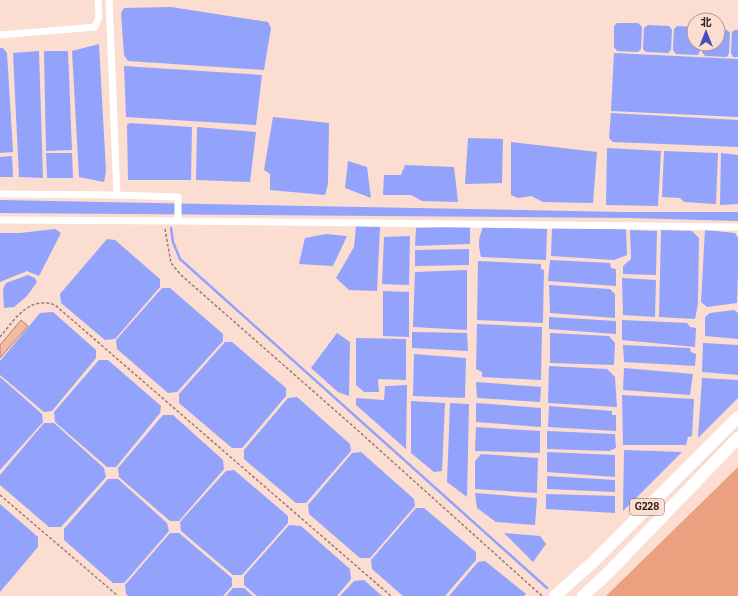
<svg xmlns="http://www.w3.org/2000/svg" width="738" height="596" viewBox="0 0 738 596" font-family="Bitter,'Noto Sans SC',serif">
  <rect width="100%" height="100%" fill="#fbddd1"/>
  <path fill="#eba180" d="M 738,467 L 738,596 L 606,596 Z"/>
  <path fill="#93a2fa" d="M 171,7 L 268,22 L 271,28 L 264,70 L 128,61 L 124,55 L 121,13 L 124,8 Z
    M 617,23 L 638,23 L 642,27 L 641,49 L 638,52 L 617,51 L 614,47 L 614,26 Z
    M 648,25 L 669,26 L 672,30 L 671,50 L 668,53 L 646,52 L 643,49 L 644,28 Z
    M 677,26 L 694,27 L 694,44 L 701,44 L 700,51 L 698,55 L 676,54 L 673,50 L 674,29 Z
    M 718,29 L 727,30 L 730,33 L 729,53 L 727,57 L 705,56 L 702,52 L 702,44 L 718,44 Z
    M 735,30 L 738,30 L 738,57 L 733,57 L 731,53 L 732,32 Z
    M 99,44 L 106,171 L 104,182 L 79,177 L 72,51 Z
    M 0,48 L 3,48 L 7,53 L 13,152 L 0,153 Z
    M 39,51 L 43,178 L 19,177 L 13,53 Z
    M 44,51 L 68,51 L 72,150 L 46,151 Z
    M 614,53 L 738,59 L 738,117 L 611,111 Z
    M 124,66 L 262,75 L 256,125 L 126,117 Z
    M 611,113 L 738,120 L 738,147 L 613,142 L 609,138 Z
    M 273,117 L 329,123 L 328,184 L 325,195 L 270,190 L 270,174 L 264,170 Z
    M 130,123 L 192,127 L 191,180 L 128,180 L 127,125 Z
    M 197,127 L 256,132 L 250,182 L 196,180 Z
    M 468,138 L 503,139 L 502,183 L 465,184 Z
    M 511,142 L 597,152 L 593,203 L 543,202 L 531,196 L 518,198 L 511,195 Z
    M 607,148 L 661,151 L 658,206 L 606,205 Z
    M 664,151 L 718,153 L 716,204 L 684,202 L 680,198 L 662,197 Z
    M 46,153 L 72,153 L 73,178 L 47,178 Z
    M 721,153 L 738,155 L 738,204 L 720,205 Z
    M 12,156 L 13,177 L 0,177 L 0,157 Z
    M 348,161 L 367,167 L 371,198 L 345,188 Z
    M 405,165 L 454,167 L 458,202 L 422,201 L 411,195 L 383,195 L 384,175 L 401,175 Z
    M 0,200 L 622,212 L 738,212 L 738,221 L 631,218 L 0,213 Z
    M 356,226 L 380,227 L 377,291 L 349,290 L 336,278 L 354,247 Z
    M 470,226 L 470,244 L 415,246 L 416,228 Z
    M 483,227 L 547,229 L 546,260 L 481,257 C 478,244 478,240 483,227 Z
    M 552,228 L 626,229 L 627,255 L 614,260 L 551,256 Z
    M 55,229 L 61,233 L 39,276 L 27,271 L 0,282 L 0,233 L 20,233 Z
    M 630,230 L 657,231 L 656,275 L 623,274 L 623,266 L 631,259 Z
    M 661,230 L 692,231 L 699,238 L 698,304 L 695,319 L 659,317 Z
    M 705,230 L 735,233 L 738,238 L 738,272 L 737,303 L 707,307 L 701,302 Z
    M 326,234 L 347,236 L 333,266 L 299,264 L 305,238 Z
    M 410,236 L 409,285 L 382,284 L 384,237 Z
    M 107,239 L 115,240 L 160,279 L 160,287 L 115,339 L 105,340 L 61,303 L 60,294 Z
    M 469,249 L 469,265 L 415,266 L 415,250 Z
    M 550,260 L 610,263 L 611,268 L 616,269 L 616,286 L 548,281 Z
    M 478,261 L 541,264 L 541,269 L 544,270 L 543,323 L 477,320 Z
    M 467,270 L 467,330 L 413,327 L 415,272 Z
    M 28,275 L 35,278 L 37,282 L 27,296 L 14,307 L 4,308 L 3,289 L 6,283 Z
    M 622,278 L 656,280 L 655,317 L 623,315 Z
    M 549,285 L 610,289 L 615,294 L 615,318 L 550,313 Z
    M 162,288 L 170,288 L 223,334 L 223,341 L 177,392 L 168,393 L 117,349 L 116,340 Z
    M 383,291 L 409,292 L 409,337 L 383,336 Z
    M 734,310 L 738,313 L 738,339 L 705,336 L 705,317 L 710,313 Z
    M 53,312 L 96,350 L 96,358 L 52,411 L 44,412 L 0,375 L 0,361 L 40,313 Z
    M 549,317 L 616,321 L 616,334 L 549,329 Z
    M 622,320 L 687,323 L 690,327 L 696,328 L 695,347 L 622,340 Z
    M 477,324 L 542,327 L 541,380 L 482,377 L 482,372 L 476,369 Z
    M 412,332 L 467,333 L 468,351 L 412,348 Z
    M 337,333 L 350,342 L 349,396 L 338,392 L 311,368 Z
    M 550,333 L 609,336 L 615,343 L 614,365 L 550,363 Z
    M 356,338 L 406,339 L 406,380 L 378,379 L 379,392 L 364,392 L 356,385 Z
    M 225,342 L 232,342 L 286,388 L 286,396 L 242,448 L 232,448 L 179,403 L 179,394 Z
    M 703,343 L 738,345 L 738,375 L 702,372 Z
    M 623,345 L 690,348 L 691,352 L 696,354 L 695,366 L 624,362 Z
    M 414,354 L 466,358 L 465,398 L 413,396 Z
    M 99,360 L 108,360 L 161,406 L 160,413 L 116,467 L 107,467 L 55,422 L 54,412 Z
    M 549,366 L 607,369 L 615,377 L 617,407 L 548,403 Z
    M 624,368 L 693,374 L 690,395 L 623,390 Z
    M 0,377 L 42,414 L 43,422 L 0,470 Z
    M 702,378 L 738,380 L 738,398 L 698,438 Z
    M 476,382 L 541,387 L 540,402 L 477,398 Z
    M 407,385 L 406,449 L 356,405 L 356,398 L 384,400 L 385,386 Z
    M 622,395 L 694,399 L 692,436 L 688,437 L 686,445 L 623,445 Z
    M 297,397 L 350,444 L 351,451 L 306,503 L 296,503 L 244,459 L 244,450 L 288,398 Z
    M 411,401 L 445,403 L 442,471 L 434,472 L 411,453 Z
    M 450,403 L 469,404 L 467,497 L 447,482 Z
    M 476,403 L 541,408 L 541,427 L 476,422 Z
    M 549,406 L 612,411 L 612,415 L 616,415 L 616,431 L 548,427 Z
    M 163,415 L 173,415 L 223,460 L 224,469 L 179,521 L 170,521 L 119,477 L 118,468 Z
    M 44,423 L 54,423 L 104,468 L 106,477 L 61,527 L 49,527 L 0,485 L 0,475 Z
    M 476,427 L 540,431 L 540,453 L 475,451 Z
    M 547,431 L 615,434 L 616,448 L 609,451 L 547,449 Z
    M 624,450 L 682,452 L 623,511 Z
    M 361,452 L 414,499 L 415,506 L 370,558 L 360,558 L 309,514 L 308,505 L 352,453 Z
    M 547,452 L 615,455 L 615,477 L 547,472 Z
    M 481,454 L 538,458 L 537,493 L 475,489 L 475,461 Z
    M 234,470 L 288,516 L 288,523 L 242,575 L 233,575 L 181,531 L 180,522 L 226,471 Z
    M 547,476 L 615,480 L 615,492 L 547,489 Z
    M 108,479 L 118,479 L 167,523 L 169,531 L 124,583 L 113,583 L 64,540 L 64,529 Z
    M 475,493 L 537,498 L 535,525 L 496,522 L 477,508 Z
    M 546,494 L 615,496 L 615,513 L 546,509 Z
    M 0,504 L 38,537 L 38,547 L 0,592 Z
    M 416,508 L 424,508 L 476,552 L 476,560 L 445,596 L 403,596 L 372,569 L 371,560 Z
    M 289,525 L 301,526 L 350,569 L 351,579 L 337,596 L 257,596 L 244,585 L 244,576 Z
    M 170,533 L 179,533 L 232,578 L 232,586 L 223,596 L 128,596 L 126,594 L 125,585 Z
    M 504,533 L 540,536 L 546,544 L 533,562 Z
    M 485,561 L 526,594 L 524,596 L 449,596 L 478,562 Z
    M 364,580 L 382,596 L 340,596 L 354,581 Z
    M 233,588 L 244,588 L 253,596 L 226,596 Z"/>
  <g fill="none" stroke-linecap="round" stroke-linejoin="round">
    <path stroke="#93a2fa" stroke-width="2.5" d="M 171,228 L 173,242 L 180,259 L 547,588"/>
  </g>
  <path fill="#f4baa0" stroke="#a48374" d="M 21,320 L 28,326 L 0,358 L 0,345 Z"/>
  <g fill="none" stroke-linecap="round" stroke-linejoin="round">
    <path stroke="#937d74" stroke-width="1.5" stroke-dasharray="3 2" stroke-linecap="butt" d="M 165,229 L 171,263 L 181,275 L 354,427 L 542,596
      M 0,337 C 12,323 25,301 46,303 C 49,303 52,304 55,305 L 391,596
      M 0,495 L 118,596"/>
    <path stroke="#fff" stroke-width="7" d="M 0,35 L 95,27 L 99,17 L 98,0
      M 0,194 L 117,195 L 109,0
      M 117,195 L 178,197 L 178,221
      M 0,220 L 178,221 L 738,227"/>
    <path stroke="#fff" stroke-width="12" d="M 555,596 L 593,562 L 738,417
      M 583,596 L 608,573 L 738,438"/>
  </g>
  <g text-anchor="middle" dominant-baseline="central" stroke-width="3" stroke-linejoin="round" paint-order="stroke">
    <rect fill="#fbddd1" stroke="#6c5952" stroke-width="1" x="630" y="499" width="34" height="16" rx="3"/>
    <g font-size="10" font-weight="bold" fill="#2f211b">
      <text x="647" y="507">G228</text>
    </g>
  </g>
  <g transform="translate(706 32)"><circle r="19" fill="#fbddd1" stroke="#a99288"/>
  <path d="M0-3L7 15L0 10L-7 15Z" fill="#474cc1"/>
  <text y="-6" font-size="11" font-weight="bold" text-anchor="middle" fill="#2f211b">北</text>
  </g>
</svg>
